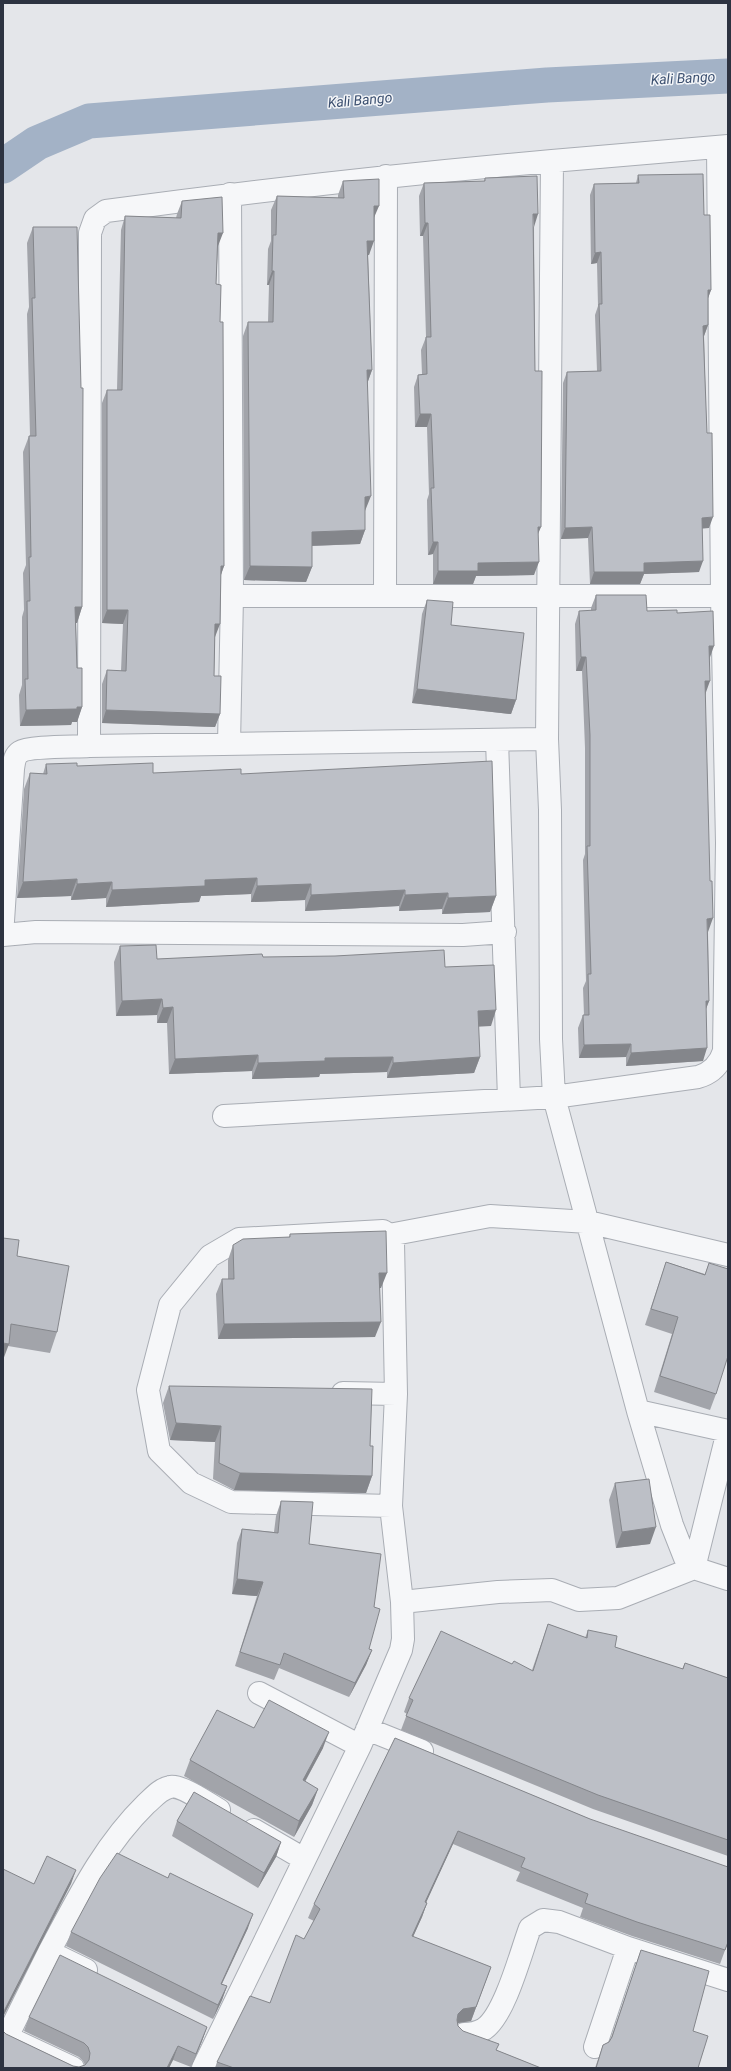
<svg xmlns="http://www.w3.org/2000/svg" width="731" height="2071" viewBox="0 0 731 2071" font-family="Roboto,sans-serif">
  <rect width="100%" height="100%" fill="#e4e6ea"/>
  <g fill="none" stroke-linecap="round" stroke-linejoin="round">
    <path stroke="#a3b2c6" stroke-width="35" d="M 3,166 L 37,143 L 89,121 L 547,85 L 728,76"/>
    <g stroke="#a9adb4" stroke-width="24">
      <path id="street" d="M 728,146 L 552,161 L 547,739 L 550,810 L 551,1039 L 554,1097 L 638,1411 L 672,1525 L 685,1558 L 694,1568 L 728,1579
        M 385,595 L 386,176
        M 232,596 L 722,596 L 718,147
        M 497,740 L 509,1099
        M 229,744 L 232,596 L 230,194
        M 89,746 L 90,233 L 95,219 L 106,211 C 254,191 402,174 552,161
        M 3,921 L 13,769 C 14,763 14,756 20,752 C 29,746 75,747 89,746 L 547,739
        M 3,935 L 36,932 L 463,935 L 505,932
        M 224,1116 L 554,1097 L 698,1077 C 712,1073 720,1064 724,1051 L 727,843 L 722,596
        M 389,1235 L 490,1216 L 588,1222 L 728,1255
        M 343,1393 L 396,1394
        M 638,1411 L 728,1431
        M 402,1602 L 498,1592 L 552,1590 L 579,1600 L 618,1598 L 694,1568 L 728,1431
        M 259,1693 L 360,1746
        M 367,1729 L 422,1751
        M 254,1830 L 304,1859
        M 49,1952 L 7,2037 L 73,2068
        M 86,1970 L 49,1952 C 77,1900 103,1846 146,1804 C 153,1798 160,1789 170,1787 C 180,1784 209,1804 219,1810
        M 464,2034 C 472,2034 477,2033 484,2029 C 505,2015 521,1952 530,1928 L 543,1920 L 559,1922 L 628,1948 L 728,1980
        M 595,2047 L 628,1948
        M 203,2068 L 360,1746 L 401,1650 L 403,1639 L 402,1602 L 391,1506 L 396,1394 L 393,1242 L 389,1235 L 383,1231 L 239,1239 L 210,1256 L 170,1305 L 148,1390 L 159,1451 L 191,1483 L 231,1502 L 391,1506"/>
    </g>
    <use href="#street" stroke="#f6f7f9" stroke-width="22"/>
  </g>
  <path fill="#a2a4aa" d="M 638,175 L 704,215 L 711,290 L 708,298 L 708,325 L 704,336 L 709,528 L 702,528 L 699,572 L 644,574 L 640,584 L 590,584 L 588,538 L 561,539 L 563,383 L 567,372 L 597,371 L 595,315 L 598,306 L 597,263 L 591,264 L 590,195 L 594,184 L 636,183 Z
    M 485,178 L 534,227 L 535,371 L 538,534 L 534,575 L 476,576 L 473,584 L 433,584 L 433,554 L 428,555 L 427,500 L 429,494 L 427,427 L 415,427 L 414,387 L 418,375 L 422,374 L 421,350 L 426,337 L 423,236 L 420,236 L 419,196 L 424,183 L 484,181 Z
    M 343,181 L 374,219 L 369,255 L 368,255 L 372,370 L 367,384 L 365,511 L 365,530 L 360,544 L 312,546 L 312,567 L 306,582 L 244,580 L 243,336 L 248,322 L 268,322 L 269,285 L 267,285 L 268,249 L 271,241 L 271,210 L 277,196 L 338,198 L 338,195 Z
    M 182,201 L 218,246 L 216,284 L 220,322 L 224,566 L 221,575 L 215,637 L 214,676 L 220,714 L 215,727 L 102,723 L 102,684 L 107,670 L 121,671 L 123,624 L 102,623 L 102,403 L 107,390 L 117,390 L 121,230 L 125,216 L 176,218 L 177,214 Z
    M 33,227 L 82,607 L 77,623 L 76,623 L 77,668 L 82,707 L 77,722 L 72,722 L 71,725 L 20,726 L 19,695 L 22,685 L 22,617 L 24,610 L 23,573 L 26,565 L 23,452 L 29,436 L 30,436 L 27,314 L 29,307 L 27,243 Z
    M 596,595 L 647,611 L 677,613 L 710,659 L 705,695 L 708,932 L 709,1001 L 706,1009 L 703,1061 L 626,1066 L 626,1057 L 579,1058 L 578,1028 L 583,1015 L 584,1015 L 583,988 L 586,981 L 583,860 L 585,854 L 585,748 L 582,671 L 576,671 L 575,624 L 579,611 L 591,611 L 591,608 Z
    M 427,600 L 451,625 L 516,700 L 511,714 L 412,703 L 422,614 Z
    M 46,764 L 77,766 L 153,773 L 241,774 L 496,896 L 490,912 L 442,914 L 442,909 L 399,911 L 399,906 L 305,911 L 305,900 L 251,902 L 251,894 L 201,896 L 199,902 L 106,907 L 106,898 L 71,900 L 71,896 L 17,898 L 24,789 L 30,773 L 43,774 Z
    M 120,946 L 157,959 L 263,957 L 445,967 L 491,1026 L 478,1026 L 480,1057 L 474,1073 L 387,1078 L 387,1072 L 320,1074 L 319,1077 L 252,1079 L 252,1071 L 169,1074 L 167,1023 L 157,1023 L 157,1015 L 116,1016 L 114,962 Z
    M 290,1234 L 381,1288 L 379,1288 L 375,1337 L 218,1339 L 216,1294 L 222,1279 L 228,1279 L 228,1260 L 233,1245 L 289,1237 Z
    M 17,1256 L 57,1332 L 50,1353 L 8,1346 Z
    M 666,1262 L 705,1274 L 709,1263 L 716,1394 L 710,1410 L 654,1392 L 672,1334 L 645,1325 Z
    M 169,1386 L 370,1446 L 372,1476 L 366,1493 L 234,1490 L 213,1479 L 215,1442 L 170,1440 L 163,1403 Z
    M 615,1483 L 650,1544 L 616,1548 L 609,1500 Z
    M 281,1501 L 309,1544 L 369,1649 L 372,1650 L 366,1665 L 349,1697 L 279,1668 L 274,1680 L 235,1666 L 257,1596 L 232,1594 L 237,1543 L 242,1529 L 274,1532 L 276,1516 Z
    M 548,1624 L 585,1638 L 588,1630 L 615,1647 L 682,1669 L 685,1663 L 728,1678 L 728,1856 L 593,1809 L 401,1730 L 407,1714 L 404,1712 L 409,1698 L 512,1664 L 532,1670 Z
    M 254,1728 L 323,1748 L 305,1782 L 318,1789 L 312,1805 L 294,1837 L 184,1776 L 190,1760 Z
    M 395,1738 L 590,1819 L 728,1942 L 720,1964 L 632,1936 L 580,1917 L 583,1908 L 516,1881 L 520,1872 L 453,1844 L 426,1902 L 427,1903 L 422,1917 L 413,1937 L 491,1967 L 471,2021 L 458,2023 L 458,2026 L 463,2031 L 496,2050 L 541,2068 L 215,2068 L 217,2062 L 270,2003 L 314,1921 L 308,1918 L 314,1904 Z
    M 177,1821 L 281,1842 L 276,1857 L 258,1888 L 172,1836 Z
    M 248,1928 L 222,1984 L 227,1986 L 222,2000 L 213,2019 L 66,1946 L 71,1932 Z
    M 641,1950 L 693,2031 L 698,2068 L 595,2068 L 603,2045 L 609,2042 L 611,2038 Z
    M 29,2017 L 207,2027 L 202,2041 L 191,2067 L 173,2060 L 169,2068 L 3,2068 L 6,2034 L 73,2066 L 79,2067 L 85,2065 L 83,2061 L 79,2057 L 24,2031 Z"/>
  <path fill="#84868b" d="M 374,206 L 379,206 L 373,220 Z
    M 533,214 L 538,214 L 534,227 Z
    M 425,223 L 428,223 L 423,236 L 420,236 Z
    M 218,233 L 223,233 L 218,246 L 213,246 Z
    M 367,241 L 374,241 L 369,255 L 362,256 Z
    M 601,252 L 597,263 L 591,264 L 595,253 Z
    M 272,271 L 274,271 L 269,285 L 267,285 Z
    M 708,290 L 711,290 L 707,301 Z
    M 708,325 L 704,336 L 699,337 L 703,326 Z
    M 367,370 L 372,370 L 367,384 Z
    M 420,414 L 431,414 L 427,427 L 415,427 Z
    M 371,496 L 365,511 L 359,511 L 365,497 Z
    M 713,517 L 709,528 L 698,529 L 702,518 Z
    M 538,527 L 541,527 L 536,539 Z
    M 592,527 L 588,538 L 561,539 L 565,528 Z
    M 365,530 L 360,544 L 307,546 L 312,532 Z
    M 433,542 L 438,542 L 433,554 L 428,555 Z
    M 703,561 L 699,572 L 644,574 L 640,584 L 590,584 L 594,572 L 644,563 Z
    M 539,562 L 534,575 L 476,576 L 473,584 L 433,584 L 438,571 L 478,563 Z
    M 221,566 L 224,566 L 219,580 Z
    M 250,566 L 312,567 L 306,582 L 244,580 Z
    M 75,607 L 82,607 L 77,623 L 70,622 Z
    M 107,610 L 128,610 L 123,624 L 102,623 Z
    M 215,624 L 220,624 L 215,637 L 210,637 Z
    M 709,646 L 714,646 L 709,660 Z
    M 581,657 L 586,657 L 582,671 L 576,671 Z
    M 705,681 L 710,681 L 705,695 Z
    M 417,689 L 516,700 L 511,714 L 412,703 Z
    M 77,707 L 82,707 L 77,722 L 72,722 L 71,725 L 20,726 L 26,710 Z
    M 106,710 L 220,714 L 215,727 L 102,723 Z
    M 257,878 L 251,894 L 201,896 L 199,902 L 106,907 L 112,890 L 205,880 Z
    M 77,879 L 71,896 L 17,898 L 23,882 Z
    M 112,882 L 106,898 L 71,900 L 77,884 Z
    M 311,884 L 305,900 L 251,902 L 257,886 Z
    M 405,890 L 399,906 L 305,911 L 311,895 Z
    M 448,893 L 442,909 L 399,911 L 405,895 Z
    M 496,896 L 490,912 L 442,914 L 448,898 Z
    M 713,918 L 708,932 L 707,919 Z
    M 162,999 L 157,1015 L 116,1016 L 122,1001 Z
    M 706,1001 L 709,1001 L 704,1014 Z
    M 173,1007 L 167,1023 L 157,1023 L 163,1008 Z
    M 496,1010 L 491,1026 L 472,1027 L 478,1011 Z
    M 631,1044 L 626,1057 L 579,1058 L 584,1045 Z
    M 707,1048 L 703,1061 L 626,1066 L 631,1053 Z
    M 258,1055 L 252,1071 L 169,1074 L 175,1059 Z
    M 393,1057 L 387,1072 L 320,1074 L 319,1077 L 252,1079 L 258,1063 L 325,1058 Z
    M 480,1057 L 474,1073 L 387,1078 L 393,1063 Z
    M 379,1273 L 387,1273 L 381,1288 L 373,1288 Z
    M 381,1322 L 375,1337 L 218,1339 L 224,1324 Z
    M 3,1343 L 9,1344 L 3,1360 Z
    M 176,1423 L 221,1426 L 215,1442 L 170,1440 Z
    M 240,1473 L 372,1476 L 366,1493 L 234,1490 Z
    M 656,1527 L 650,1544 L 616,1548 L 622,1532 Z
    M 237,1579 L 263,1582 L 257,1596 L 232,1594 Z
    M 372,1650 L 366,1665 L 349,1697 L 355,1683 Z
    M 329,1732 L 323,1748 L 297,1796 L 303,1780 Z
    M 318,1789 L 312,1805 L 294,1837 L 299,1821 Z
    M 458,1831 L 453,1844 L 420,1916 L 425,1902 Z
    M 281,1842 L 276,1857 L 258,1888 L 264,1873 Z
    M 76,1870 L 71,1884 L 3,2017 L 3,2013 Z
    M 427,1903 L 422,1917 L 407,1950 L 412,1936 Z
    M 253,1914 L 248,1928 L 215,1998 L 221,1984 Z
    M 491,1967 L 471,2021 L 458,2023 L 453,2028 L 458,2014 Z
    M 227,1986 L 222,2000 L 213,2019 L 218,2005 Z
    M 207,2027 L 202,2041 L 191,2067 L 196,2054 Z
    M 178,2046 L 173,2060 L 169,2068 L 167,2068 Z"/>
  <path fill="#bcbfc6" stroke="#84868b" d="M 703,174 L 704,215 L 710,215 L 710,218 L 711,290 L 708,290 L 708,325 L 703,326 L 707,433 L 712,433 L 713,517 L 702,518 L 703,561 L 644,563 L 644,572 L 594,572 L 592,527 L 565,528 L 567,372 L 601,371 L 599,304 L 602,304 L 601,252 L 595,253 L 594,184 L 639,183 L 638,175 Z
    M 537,176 L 538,214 L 533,214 L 535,371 L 542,371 L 541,527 L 538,527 L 539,562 L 478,563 L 478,571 L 438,571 L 438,542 L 433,542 L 431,488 L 434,488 L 431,414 L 420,414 L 418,375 L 427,374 L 426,337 L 431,337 L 428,223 L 425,223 L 424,183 L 485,181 L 485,178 Z
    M 379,179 L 379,206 L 374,206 L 374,241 L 367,241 L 372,370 L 367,370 L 371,496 L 365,497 L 365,530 L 312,532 L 312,567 L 250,566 L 248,322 L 273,322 L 274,271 L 272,271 L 273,235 L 276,235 L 277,196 L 344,198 L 343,181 Z
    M 222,197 L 223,233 L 218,233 L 216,284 L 221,285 L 220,322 L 223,322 L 224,566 L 221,566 L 220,624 L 215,624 L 214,676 L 221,676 L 220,714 L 106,710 L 107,670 L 126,671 L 128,610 L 107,610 L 107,390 L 122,390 L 125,216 L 181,218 L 182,201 Z
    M 33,227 L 77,227 L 81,388 L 83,388 L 82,607 L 75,607 L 77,668 L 82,668 L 82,707 L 77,707 L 77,709 L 26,710 L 25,679 L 28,679 L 27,601 L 30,601 L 29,557 L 31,557 L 29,436 L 36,436 L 32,298 L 35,298 Z
    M 596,595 L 646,595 L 647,611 L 677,610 L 677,613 L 713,611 L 714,646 L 709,646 L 710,681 L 705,681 L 710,881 L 712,881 L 713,918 L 707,919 L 709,1001 L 706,1001 L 707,1048 L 631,1053 L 631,1044 L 584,1045 L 583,1015 L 589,1015 L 588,974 L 591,974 L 587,846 L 590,846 L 590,735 L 586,657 L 581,657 L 579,611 L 596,610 Z
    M 427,600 L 453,602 L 451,625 L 524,633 L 516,700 L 417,689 Z
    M 492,761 L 496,896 L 448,898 L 448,893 L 405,895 L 405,890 L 311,895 L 311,884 L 257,886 L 257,878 L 205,880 L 205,886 L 112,890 L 112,882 L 77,884 L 77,879 L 23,882 L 30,773 L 47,774 L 46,764 L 77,763 L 77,766 L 153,763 L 153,773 L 241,769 L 241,774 Z
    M 156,945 L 157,959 L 262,954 L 263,957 L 335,956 L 444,950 L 445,967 L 494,965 L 496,1010 L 478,1011 L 480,1057 L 393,1063 L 393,1057 L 325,1058 L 325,1061 L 258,1063 L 258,1055 L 175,1059 L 173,1007 L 163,1008 L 162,999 L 122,1001 L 120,946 Z
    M 386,1231 L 387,1273 L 379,1273 L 381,1322 L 224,1324 L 222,1279 L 234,1279 L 233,1245 L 243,1239 L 290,1237 L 290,1234 Z
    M 3,1238 L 19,1240 L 17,1256 L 69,1266 L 57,1332 L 11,1324 L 9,1344 L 3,1343 Z
    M 666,1262 L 705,1275 L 709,1263 L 728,1269 L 728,1356 L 716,1394 L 660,1376 L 678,1317 L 651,1309 Z
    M 169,1386 L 372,1389 L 370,1446 L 373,1446 L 372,1476 L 240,1473 L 219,1463 L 221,1426 L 176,1423 Z
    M 649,1479 L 656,1527 L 622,1532 L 615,1483 Z
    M 281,1501 L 313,1502 L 309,1544 L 381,1554 L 374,1607 L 380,1609 L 369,1649 L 372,1650 L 355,1683 L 284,1653 L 280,1665 L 240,1652 L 263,1582 L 237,1579 L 242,1529 L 278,1533 Z
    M 548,1624 L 587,1638 L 588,1630 L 617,1636 L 615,1647 L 683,1669 L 685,1663 L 728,1678 L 728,1840 L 598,1795 L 406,1716 L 413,1700 L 409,1698 L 441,1631 L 512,1664 L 514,1661 L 533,1671 Z
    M 269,1700 L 329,1732 L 303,1780 L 318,1789 L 299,1821 L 190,1760 L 217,1710 L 254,1728 Z
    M 395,1738 L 590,1819 L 728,1867 L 728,1942 L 725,1950 L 637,1922 L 585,1903 L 588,1894 L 521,1867 L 525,1858 L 458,1831 L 425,1902 L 427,1903 L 412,1936 L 491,1967 L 476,2007 L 463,2009 L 458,2014 L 457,2020 L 458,2026 L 463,2031 L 499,2044 L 496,2050 L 541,2068 L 234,2068 L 217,2062 L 250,1996 L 270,2003 L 296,1935 L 304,1939 L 320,1909 L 314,1904 Z
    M 194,1792 L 281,1842 L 264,1873 L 177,1821 Z
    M 117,1853 L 168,1878 L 170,1873 L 253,1914 L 221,1984 L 227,1986 L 218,2005 L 71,1932 L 100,1878 Z
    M 47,1856 L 76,1870 L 3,2013 L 3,1869 L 34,1884 Z
    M 641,1950 L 709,1971 L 693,2031 L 708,2036 L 698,2068 L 596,2068 L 603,2045 L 609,2042 L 612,2037 Z
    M 60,1955 L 207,2027 L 196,2054 L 178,2046 L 167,2068 L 3,2068 L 3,2031 L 6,2034 L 73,2066 L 79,2067 L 85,2065 L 89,2060 L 90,2053 L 88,2047 L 84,2043 L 29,2017 Z"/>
  <g text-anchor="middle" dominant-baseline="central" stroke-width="3" stroke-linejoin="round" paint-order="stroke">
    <g font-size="14" font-style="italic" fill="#3c5070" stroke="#f3f5f8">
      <text transform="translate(683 78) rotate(-3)">Kali Bango</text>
      <text transform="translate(360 100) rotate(-5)">Kali Bango</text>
    </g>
  </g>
  <rect width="731" height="2071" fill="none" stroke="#2d3341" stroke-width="8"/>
</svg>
